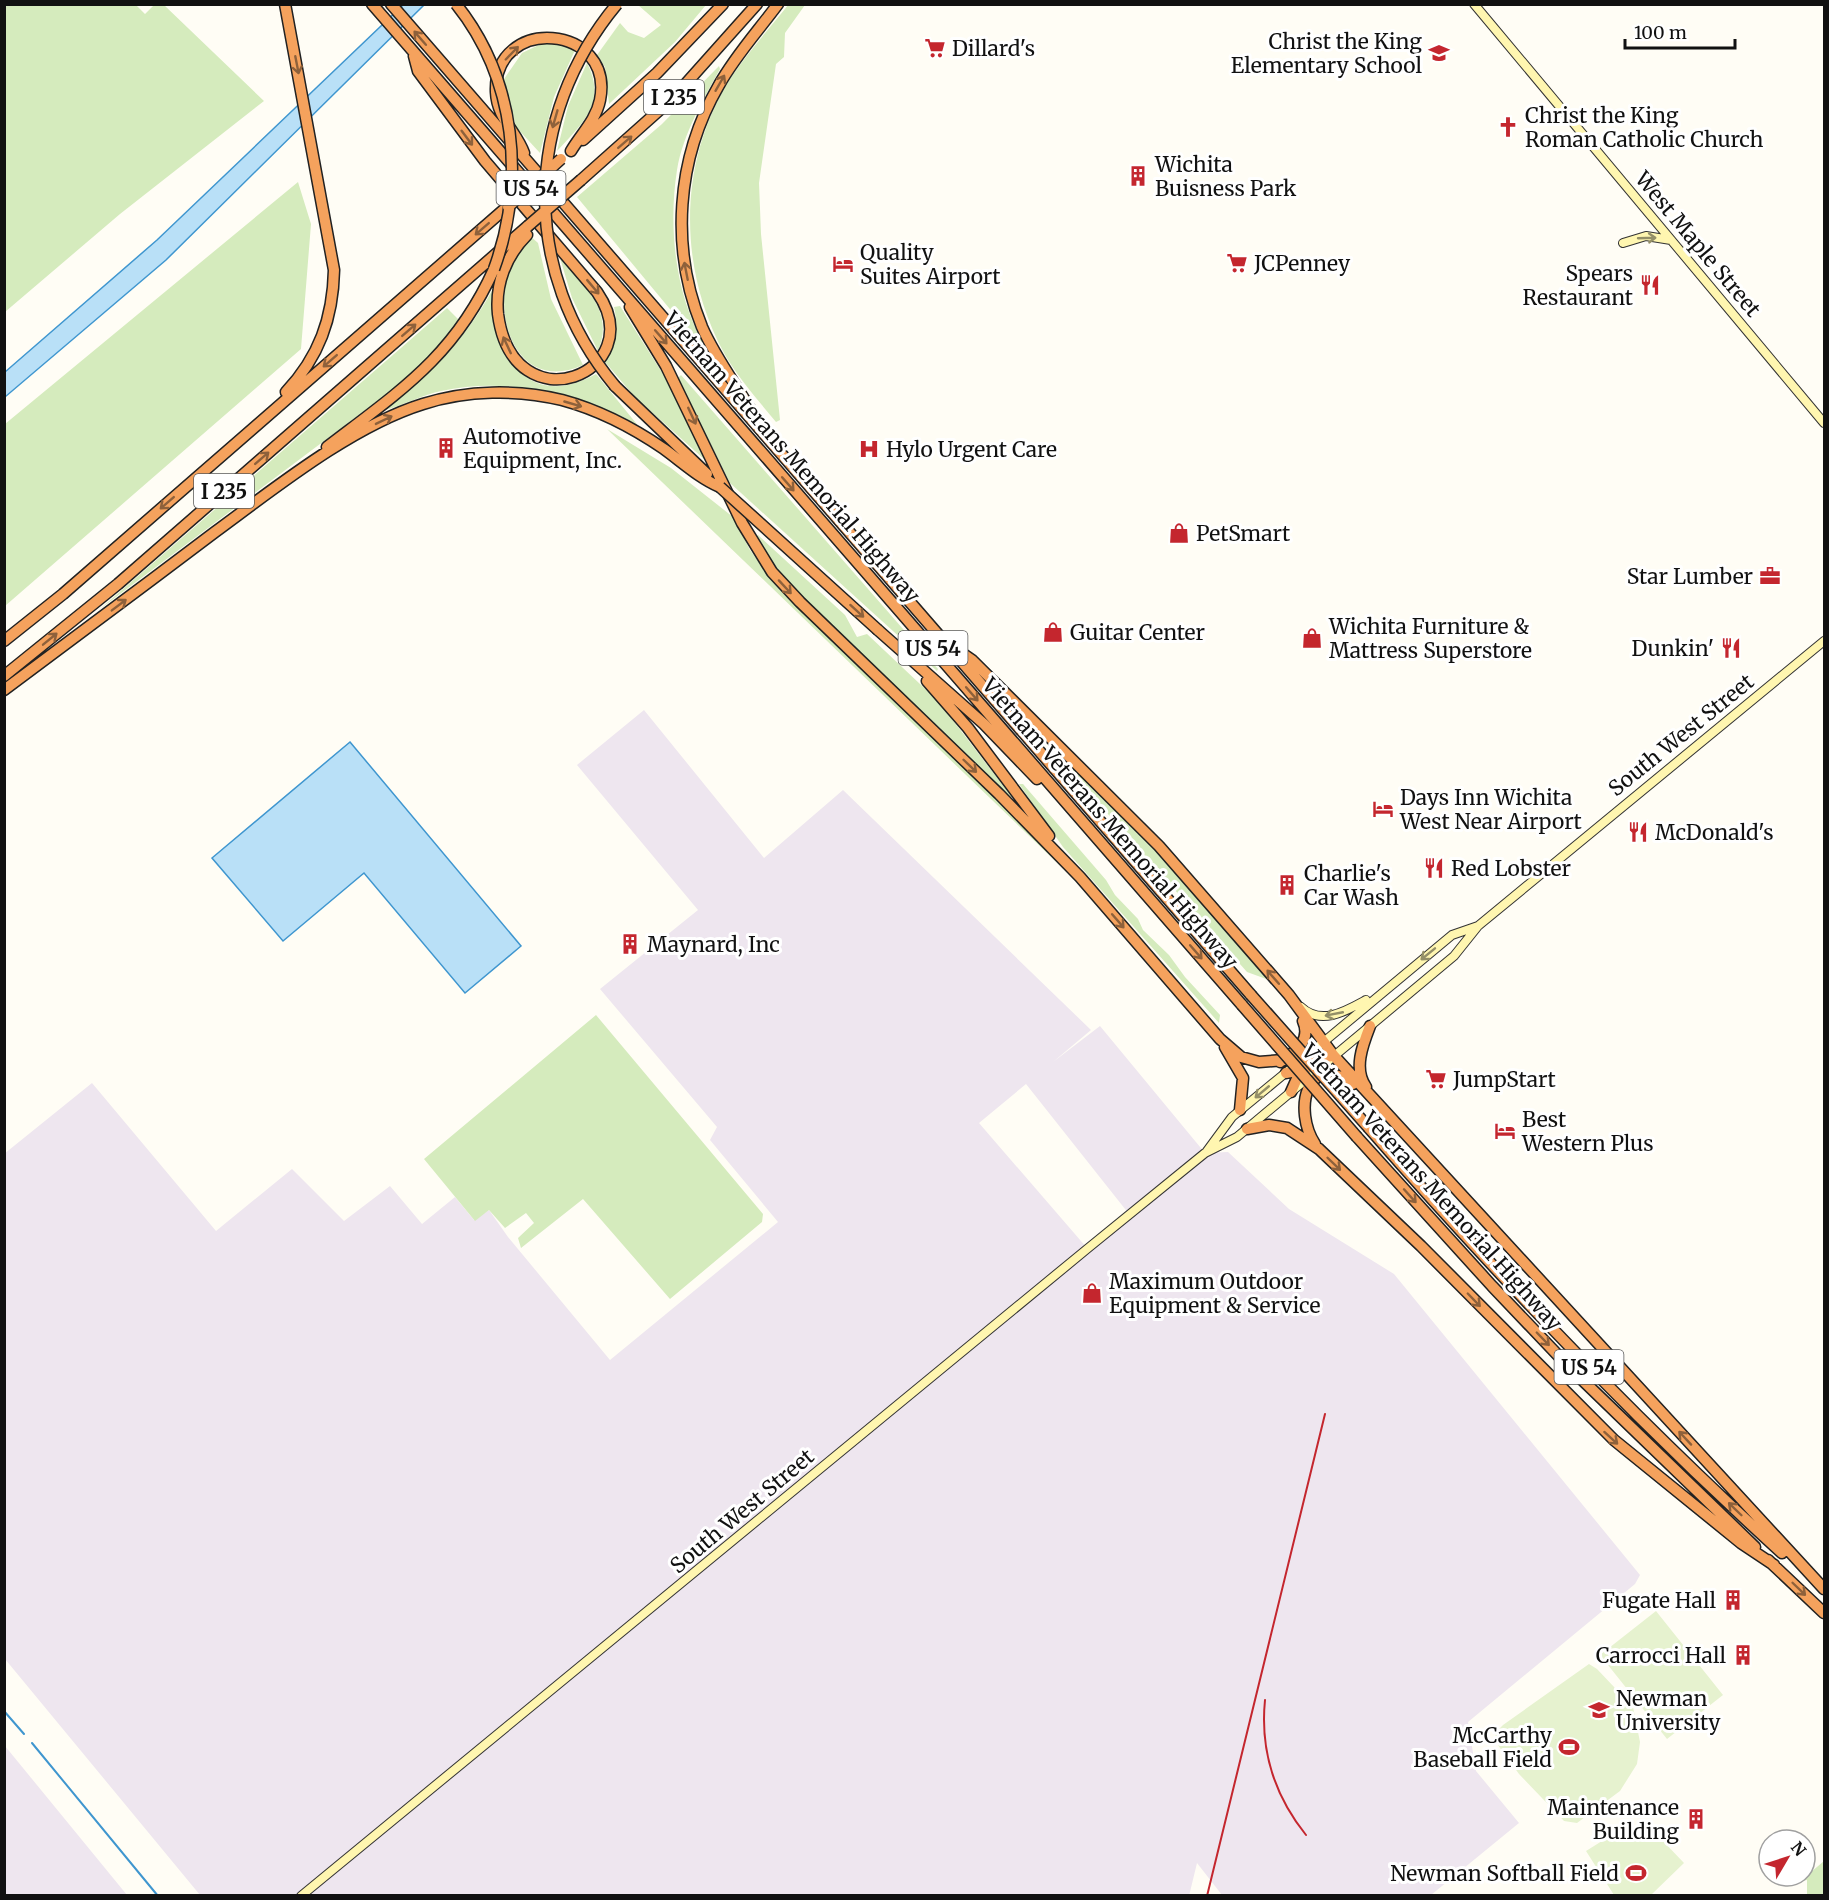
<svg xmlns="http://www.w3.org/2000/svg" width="1829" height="1900" viewBox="0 0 1829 1900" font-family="Merriweather,serif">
  <rect width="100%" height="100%" fill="#fffdf5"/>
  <path fill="#eee6ef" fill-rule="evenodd" d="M 644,710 L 764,858 L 843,790 L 1091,1030 L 1053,1062 L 1100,1026 L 1205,1153 L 1228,1152 L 1289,1209 L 1394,1274 L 1640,1575 L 1635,1584 L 1468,1722 L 1476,1771 L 1519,1823 L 1431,1895 L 1222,1895 L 1197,1863 L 1189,1896 L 200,1895 L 5,1659 L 4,1154 L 92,1083 L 216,1231 L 292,1169 L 344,1221 L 390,1186 L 422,1224 L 455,1197 L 474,1220 L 489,1210 L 508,1237 L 610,1360 L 778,1222 L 710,1140 L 717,1127 L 600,989 L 698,910 L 577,765 ZM 1026,1084 L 1129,1214 L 1087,1248 L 979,1123 Z
    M 5,1746 L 127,1895 L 5,1895 Z"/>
  <path fill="#d5ebbd" d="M 5,4 L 136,5 L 145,14 L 154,5 L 164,5 L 264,101 L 120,214 L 5,312 Z
    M 638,5 L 706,5 L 675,42 L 609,104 L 605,67 L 597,55 L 620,23 L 628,32 L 644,38 L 661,25 Z
    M 788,5 L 805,5 L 785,33 L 784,57 L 776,64 L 759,183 L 761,234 L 780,420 L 776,422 C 758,400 738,378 724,353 C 677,266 678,159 732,76 C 749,51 770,28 788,5 Z
    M 545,42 L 563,45 L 575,50 L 554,97 L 540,153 L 516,127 L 504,79 L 522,53 Z
    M 587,63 C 607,102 583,123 557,151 L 568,106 Z
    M 719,66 L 720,69 C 703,100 683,134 677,170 C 668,227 675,297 706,348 L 703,349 L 577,197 L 662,124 Z
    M 298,182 L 311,224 L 301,349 L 5,606 L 5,424 Z
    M 529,235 L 538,243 L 551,299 L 583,365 C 518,394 491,319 510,267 C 514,256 523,245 529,235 Z
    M 560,258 C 584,287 615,310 598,351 L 572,298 Z
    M 493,289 C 494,351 525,413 596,374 L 640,428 C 582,394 508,376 441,391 C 422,395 404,405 385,410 C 431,374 464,341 493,289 Z
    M 620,306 L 675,393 L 705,460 L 635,397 L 605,362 C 614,343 619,328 614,307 Z
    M 447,308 L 459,320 L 429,359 L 392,390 L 100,609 Z
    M 681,375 L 938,669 L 937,671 L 730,483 L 678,378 Z
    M 607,429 L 671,468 L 733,517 L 750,550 L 769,576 L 1029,830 L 1075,880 Z
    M 758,535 L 845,615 L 857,637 L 867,634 L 938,701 L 1012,797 L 1010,798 L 811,607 L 783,578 L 755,538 Z
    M 1075,768 L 1141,834 L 1269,980 L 1247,972 L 1071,772 Z
    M 1019,784 L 1023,784 L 1106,880 L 1115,895 L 1138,919 L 1143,930 L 1169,955 L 1185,977 L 1220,1015 L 1219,1023 L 1063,847 Z
    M 596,1015 L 763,1214 L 762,1222 L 670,1299 L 583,1199 L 521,1248 L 518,1238 L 534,1223 L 526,1213 L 505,1228 L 489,1210 L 475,1221 L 424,1159 Z
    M 1824,1861 L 1824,1895 L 1807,1895 L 1807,1880 L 1801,1881 L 1798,1876 L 1804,1878 Z"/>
  <path fill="#e6f2cf" d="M 1656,1611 L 1723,1695 L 1667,1739 L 1600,1655 Z
    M 1589,1664 L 1597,1669 L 1633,1707 L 1640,1742 L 1637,1764 L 1620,1791 L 1577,1823 L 1564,1821 L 1519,1774 L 1495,1741 L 1496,1732 L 1503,1725 Z
    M 1637,1834 L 1663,1841 L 1684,1863 L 1651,1895 L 1614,1895 L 1586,1851 L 1610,1836 Z"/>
  <path fill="#b9e0f7" stroke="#3f96cf" stroke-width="1.5" d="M 403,5 L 424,5 L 166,260 L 5,397 L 5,372 L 157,240 Z
    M 350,742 L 521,946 L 465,993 L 364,873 L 283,941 L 212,858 Z"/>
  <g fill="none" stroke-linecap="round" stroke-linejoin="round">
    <path stroke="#3f96cf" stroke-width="2" d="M 4,1711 L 24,1734
      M 32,1743 L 158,1896"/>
    <g stroke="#333" stroke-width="10">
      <path id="secondary" d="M 1474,4 L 1824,423
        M 1623,243 L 1646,236 L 1671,240
        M 1301,1007 C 1321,1026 1346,1011 1366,1000
        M 1302,1060 L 1452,935 L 1478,926
        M 1207,1151 L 1232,1117 L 1289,1070
        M 301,1896 L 1087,1249 L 1205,1153 L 1237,1137 L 1454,956 L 1478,926 L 1824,641"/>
    </g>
    <g stroke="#222" stroke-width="13">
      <path id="highway" d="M 285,4 L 334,270 C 333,318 319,357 286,392
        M 372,4 L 1242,1005
        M 391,4 L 1251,995
        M 414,56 L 418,71 L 485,161 L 597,292 C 653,373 513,429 498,314 C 495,284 506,256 527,235
        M 583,140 L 657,73 L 723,4
        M 524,153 C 516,131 497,118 496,92 C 493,14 615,24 600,100 C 596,120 581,134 571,151
        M 581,180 L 673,98 L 757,4
        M 630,307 L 666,366 L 742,523 L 772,572 L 800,602 L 999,794 L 1080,877 L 1220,1039 L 1241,1057 L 1259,1062 L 1334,1056
        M 615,386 L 707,474
        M 755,417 C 738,387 716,359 702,327 C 670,248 676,159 719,85 C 735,56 758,31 778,4
        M 327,447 C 400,391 455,356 494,269
        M 878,630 L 984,724 L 1037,779
        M 4,641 L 63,594 L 507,207
        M 959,651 L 972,660 L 1159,846 L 1289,995 L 1334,1056 L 1824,1589
        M 4,676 L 118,584 L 528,226
        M 927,681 L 968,728 L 1049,836
        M 4,690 C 75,637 145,585 215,532 C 275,488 352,426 423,404 C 467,390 517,389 562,400 C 599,410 632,427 664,449 C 682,462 699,478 720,487
        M 1225,1047 L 1243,1078 L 1240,1110
        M 1280,1062 C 1295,1052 1312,1041 1303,1021
        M 1286,1073 L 1306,1069
        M 1366,1087 C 1353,1069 1363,1044 1370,1026
        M 1291,1092 L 1303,1065
        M 1369,1128 C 1499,1277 1636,1420 1782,1553
        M 1247,1129 L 1269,1125 L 1287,1128 L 1319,1149 L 1421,1246 L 1614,1440 L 1741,1543 L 1774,1565
        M 1357,1137 L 1492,1286 L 1571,1369 L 1755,1547
        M 1315,1144 C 1293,1111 1306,1050 1353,1084
        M 1768,1560 L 1824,1613"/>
    </g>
    <use href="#secondary" stroke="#fff6b0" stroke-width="8"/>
    <use href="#highway" stroke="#f5a25d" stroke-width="10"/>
    <path stroke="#c4262e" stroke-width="2" d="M 1265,1700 C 1260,1750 1274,1795 1306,1835
      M 1207,1896 L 1325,1414"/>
    <g stroke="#222" stroke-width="13" stroke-linecap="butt">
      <path id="highway-bridge" d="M 456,4 C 516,79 526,181 494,269
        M 508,207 L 561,159
        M 528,226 L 581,180
        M 615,386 C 520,272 523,117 617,4
        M 720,487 L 878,630
        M 1251,995 L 1369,1128
        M 1242,1005 L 1357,1137"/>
    </g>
    <use href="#highway-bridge" stroke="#f5a25d" stroke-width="10"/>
  </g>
  <defs><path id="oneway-shaft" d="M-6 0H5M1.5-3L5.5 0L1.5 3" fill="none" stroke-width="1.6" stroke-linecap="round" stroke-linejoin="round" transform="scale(1.5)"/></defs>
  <g stroke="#8e613b">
    <use href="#oneway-shaft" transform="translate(420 38) rotate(-131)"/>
    <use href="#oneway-shaft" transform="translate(512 53) rotate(-46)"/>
    <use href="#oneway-shaft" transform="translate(297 65) rotate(79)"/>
    <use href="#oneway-shaft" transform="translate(720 83) rotate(-60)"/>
    <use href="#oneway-shaft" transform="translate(555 119) rotate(106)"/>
    <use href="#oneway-shaft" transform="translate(467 138) rotate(53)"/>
    <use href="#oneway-shaft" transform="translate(625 142) rotate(-41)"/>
    <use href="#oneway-shaft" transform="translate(482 229) rotate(139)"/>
    <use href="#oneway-shaft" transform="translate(686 271) rotate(-101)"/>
    <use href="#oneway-shaft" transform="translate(593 287) rotate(50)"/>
    <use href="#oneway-shaft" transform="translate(409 330) rotate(-41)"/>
    <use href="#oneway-shaft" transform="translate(661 337) rotate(49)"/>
    <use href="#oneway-shaft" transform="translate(507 345) rotate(-115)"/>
    <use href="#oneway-shaft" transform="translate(330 361) rotate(139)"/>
    <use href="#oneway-shaft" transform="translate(573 404) rotate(16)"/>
    <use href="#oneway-shaft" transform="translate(692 416) rotate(65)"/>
    <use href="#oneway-shaft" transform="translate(384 420) rotate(-26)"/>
    <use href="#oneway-shaft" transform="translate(262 458) rotate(-41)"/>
    <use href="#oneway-shaft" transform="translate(788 484) rotate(49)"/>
    <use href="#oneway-shaft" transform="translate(167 503) rotate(139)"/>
    <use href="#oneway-shaft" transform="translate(785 587) rotate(47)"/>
    <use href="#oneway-shaft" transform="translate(119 605) rotate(-37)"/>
    <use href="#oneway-shaft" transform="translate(857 611) rotate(42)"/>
    <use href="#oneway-shaft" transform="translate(50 639) rotate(-39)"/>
    <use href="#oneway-shaft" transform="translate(972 694) rotate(49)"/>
    <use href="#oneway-shaft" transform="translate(970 766) rotate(44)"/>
    <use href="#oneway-shaft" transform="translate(1118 921) rotate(49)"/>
    <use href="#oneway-shaft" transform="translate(1196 952) rotate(49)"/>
    <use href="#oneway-shaft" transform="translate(1273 977) rotate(-131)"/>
    <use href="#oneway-shaft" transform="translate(1334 1164) rotate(44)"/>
    <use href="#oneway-shaft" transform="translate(1410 1196) rotate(48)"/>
    <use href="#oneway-shaft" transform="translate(1474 1300) rotate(46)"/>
    <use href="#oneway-shaft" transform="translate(1543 1339) rotate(46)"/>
    <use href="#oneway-shaft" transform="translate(1611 1438) rotate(42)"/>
    <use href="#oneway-shaft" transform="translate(1685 1438) rotate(-133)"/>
    <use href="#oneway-shaft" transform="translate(1735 1509) rotate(-136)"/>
    <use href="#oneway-shaft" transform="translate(1799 1589) rotate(44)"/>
  </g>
  <g stroke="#948f68">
    <use href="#oneway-shaft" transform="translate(1647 238) rotate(-2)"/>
    <use href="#oneway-shaft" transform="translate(1428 954) rotate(141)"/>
    <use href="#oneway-shaft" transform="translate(1334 1014) rotate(169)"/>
    <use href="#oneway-shaft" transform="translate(1262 1092) rotate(140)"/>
  </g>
  <defs>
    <g id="supermarket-bare" transform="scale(1.62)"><path d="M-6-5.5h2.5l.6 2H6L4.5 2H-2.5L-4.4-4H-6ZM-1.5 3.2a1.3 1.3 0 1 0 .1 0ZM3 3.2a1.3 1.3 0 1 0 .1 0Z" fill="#c4262e" stroke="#fff" stroke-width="2.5" paint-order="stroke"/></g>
    <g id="school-bare" transform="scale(1.62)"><path d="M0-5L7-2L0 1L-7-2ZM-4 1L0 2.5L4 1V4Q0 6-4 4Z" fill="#c4262e" stroke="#fff" stroke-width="2.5" paint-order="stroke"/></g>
    <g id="church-bare" transform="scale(1.62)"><path d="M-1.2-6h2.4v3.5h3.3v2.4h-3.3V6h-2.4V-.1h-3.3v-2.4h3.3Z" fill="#c4262e" stroke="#fff" stroke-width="2.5" paint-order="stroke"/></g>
    <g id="building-bare" transform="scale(1.62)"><path d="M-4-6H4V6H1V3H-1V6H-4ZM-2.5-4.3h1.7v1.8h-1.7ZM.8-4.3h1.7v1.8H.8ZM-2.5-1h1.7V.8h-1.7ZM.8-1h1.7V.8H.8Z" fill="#c4262e" stroke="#fff" stroke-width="2.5" paint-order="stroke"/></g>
    <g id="hotel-bare" transform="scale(1.62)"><path d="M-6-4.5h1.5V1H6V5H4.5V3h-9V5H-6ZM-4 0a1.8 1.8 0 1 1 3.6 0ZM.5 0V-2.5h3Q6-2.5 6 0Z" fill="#c4262e" stroke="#fff" stroke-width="2.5" paint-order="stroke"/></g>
    <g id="restaurant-bare" transform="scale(1.62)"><path d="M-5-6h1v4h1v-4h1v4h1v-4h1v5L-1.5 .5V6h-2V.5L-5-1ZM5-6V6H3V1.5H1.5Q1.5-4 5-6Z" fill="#c4262e" stroke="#fff" stroke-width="2.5" paint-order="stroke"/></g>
    <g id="hospital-bare" transform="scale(1.62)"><path d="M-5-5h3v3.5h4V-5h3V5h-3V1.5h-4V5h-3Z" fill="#c4262e" stroke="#fff" stroke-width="2.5" paint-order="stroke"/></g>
    <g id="shop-bare" transform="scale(1.62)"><path d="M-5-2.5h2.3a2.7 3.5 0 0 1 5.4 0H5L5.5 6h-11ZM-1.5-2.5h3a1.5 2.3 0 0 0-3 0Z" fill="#c4262e" stroke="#fff" stroke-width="2.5" paint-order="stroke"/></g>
    <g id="office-bare" transform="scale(1.62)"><path d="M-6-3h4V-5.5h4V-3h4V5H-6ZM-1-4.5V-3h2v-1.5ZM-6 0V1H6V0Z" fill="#c4262e" stroke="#fff" stroke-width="2.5" paint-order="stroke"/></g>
    <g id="university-bare" transform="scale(1.62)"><path d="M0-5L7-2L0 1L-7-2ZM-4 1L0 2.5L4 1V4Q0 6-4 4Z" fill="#c4262e" stroke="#fff" stroke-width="2.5" paint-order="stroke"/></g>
    <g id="stadium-bare" transform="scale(1.62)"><path d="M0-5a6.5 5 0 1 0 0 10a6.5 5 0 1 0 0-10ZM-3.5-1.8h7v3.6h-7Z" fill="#c4262e" stroke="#fff" stroke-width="2.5" paint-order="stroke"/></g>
  </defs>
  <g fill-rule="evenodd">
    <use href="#supermarket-bare" x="935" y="48"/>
    <use href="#school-bare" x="1439" y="53"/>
    <use href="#church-bare" x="1508" y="127"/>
    <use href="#building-bare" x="1138" y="176"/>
    <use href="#supermarket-bare" x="1237" y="263"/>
    <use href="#hotel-bare" x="843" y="264"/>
    <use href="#restaurant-bare" x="1650" y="285"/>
    <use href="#building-bare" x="446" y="448"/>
    <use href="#hospital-bare" x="869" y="449"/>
    <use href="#shop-bare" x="1179" y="533"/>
    <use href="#office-bare" x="1770" y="576"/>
    <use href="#shop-bare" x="1053" y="632"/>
    <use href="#shop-bare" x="1312" y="638"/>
    <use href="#restaurant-bare" x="1731" y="648"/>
    <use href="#hotel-bare" x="1383" y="809"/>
    <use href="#restaurant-bare" x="1638" y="832"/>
    <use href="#restaurant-bare" x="1434" y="868"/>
    <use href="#building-bare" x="1287" y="885"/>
    <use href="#building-bare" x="630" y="944"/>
    <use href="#supermarket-bare" x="1436" y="1079"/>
    <use href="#hotel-bare" x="1505" y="1131"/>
    <use href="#shop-bare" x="1092" y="1293"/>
    <use href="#building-bare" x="1733" y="1600"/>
    <use href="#building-bare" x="1743" y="1655"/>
    <use href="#university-bare" x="1599" y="1710"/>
    <use href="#stadium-bare" x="1569" y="1747"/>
    <use href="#building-bare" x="1696" y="1819"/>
    <use href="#stadium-bare" x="1636" y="1873"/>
  </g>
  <g text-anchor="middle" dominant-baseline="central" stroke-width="6" stroke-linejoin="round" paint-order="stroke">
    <g fill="#fff" stroke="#585858" stroke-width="1.5">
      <rect x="644" y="80" width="60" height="34" rx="4.5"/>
      <rect x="496.5" y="171" width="69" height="34" rx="4.5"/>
      <rect x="194" y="474" width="60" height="34" rx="4.5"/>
      <rect x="898.5" y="631" width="69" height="34" rx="4.5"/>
      <rect x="1554.5" y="1350" width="69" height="34" rx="4.5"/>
    </g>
    <g font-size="20" font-weight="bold" fill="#111">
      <text x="674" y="97">I 235</text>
      <text x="531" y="188">US 54</text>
      <text x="224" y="491">I 235</text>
      <text x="933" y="648">US 54</text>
      <text x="1589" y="1367">US 54</text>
    </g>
    <g font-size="21" fill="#111" stroke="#fff" text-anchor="start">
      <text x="1422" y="41" text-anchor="end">Christ the King<tspan x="1422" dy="24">Elementary School</tspan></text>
      <text x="952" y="48">Dillard's</text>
      <text x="1525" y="115">Christ the King<tspan x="1525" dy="24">Roman Catholic Church</tspan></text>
      <text x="1155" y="164">Wichita<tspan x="1155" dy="24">Buisness Park</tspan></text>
      <text x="860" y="252">Quality<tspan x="860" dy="24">Suites Airport</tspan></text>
      <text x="1254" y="263">JCPenney</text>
      <text x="1633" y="273" text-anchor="end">Spears<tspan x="1633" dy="24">Restaurant</tspan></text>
      <text x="463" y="436">Automotive<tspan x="463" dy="24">Equipment, Inc.</tspan></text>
      <text x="886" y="449">Hylo Urgent Care</text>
      <text x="1196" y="533">PetSmart</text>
      <text x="1753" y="576" text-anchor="end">Star Lumber</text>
      <text x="1329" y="626">Wichita Furniture &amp;<tspan x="1329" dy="24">Mattress Superstore</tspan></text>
      <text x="1070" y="632">Guitar Center</text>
      <text x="1714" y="648" text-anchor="end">Dunkin'</text>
      <text x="1400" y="797">Days Inn Wichita<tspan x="1400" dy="24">West Near Airport</tspan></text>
      <text x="1655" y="832">McDonald's</text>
      <text x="1451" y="868">Red Lobster</text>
      <text x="1304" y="873">Charlie's<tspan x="1304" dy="24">Car Wash</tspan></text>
      <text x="647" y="944">Maynard, Inc</text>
      <text x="1453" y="1079">JumpStart</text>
      <text x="1522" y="1119">Best<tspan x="1522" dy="24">Western Plus</tspan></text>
      <text x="1109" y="1281">Maximum Outdoor<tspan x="1109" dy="24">Equipment &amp; Service</tspan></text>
      <text x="1716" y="1600" text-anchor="end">Fugate Hall</text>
      <text x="1726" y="1655" text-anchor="end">Carrocci Hall</text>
      <text x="1616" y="1698">Newman<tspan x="1616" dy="24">University</tspan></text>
      <text x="1552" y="1735" text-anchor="end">McCarthy<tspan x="1552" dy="24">Baseball Field</tspan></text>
      <text x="1679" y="1807" text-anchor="end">Maintenance<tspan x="1679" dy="24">Building</tspan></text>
      <text x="1619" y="1873" text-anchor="end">Newman Softball Field</text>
    </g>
    <g font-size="21" fill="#111" stroke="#fff">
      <text transform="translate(1698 244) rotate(50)">West Maple Street</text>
      <text transform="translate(792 457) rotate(49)">Vietnam Veterans Memorial Highway</text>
      <text transform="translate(1681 735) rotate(-39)">South West Street</text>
      <text transform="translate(1110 823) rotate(49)">Vietnam Veterans Memorial Highway</text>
      <text transform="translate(1432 1187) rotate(48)">Vietnam Veterans Memorial Highway</text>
      <text transform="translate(742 1511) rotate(-40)">South West Street</text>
    </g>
  </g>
  <rect width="1829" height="1900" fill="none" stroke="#111111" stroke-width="12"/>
  <g transform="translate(1787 1858) rotate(51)"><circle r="28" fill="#ffffff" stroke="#a0a0a0" stroke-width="1.5"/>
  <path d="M0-4.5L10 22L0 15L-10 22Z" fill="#c4262e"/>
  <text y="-9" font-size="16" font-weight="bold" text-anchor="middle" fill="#111111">N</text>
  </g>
  <path d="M1625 39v9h110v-9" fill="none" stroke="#111111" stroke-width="3"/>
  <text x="1634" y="39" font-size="18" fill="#111111" stroke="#ffffff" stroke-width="4.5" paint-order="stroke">100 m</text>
</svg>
